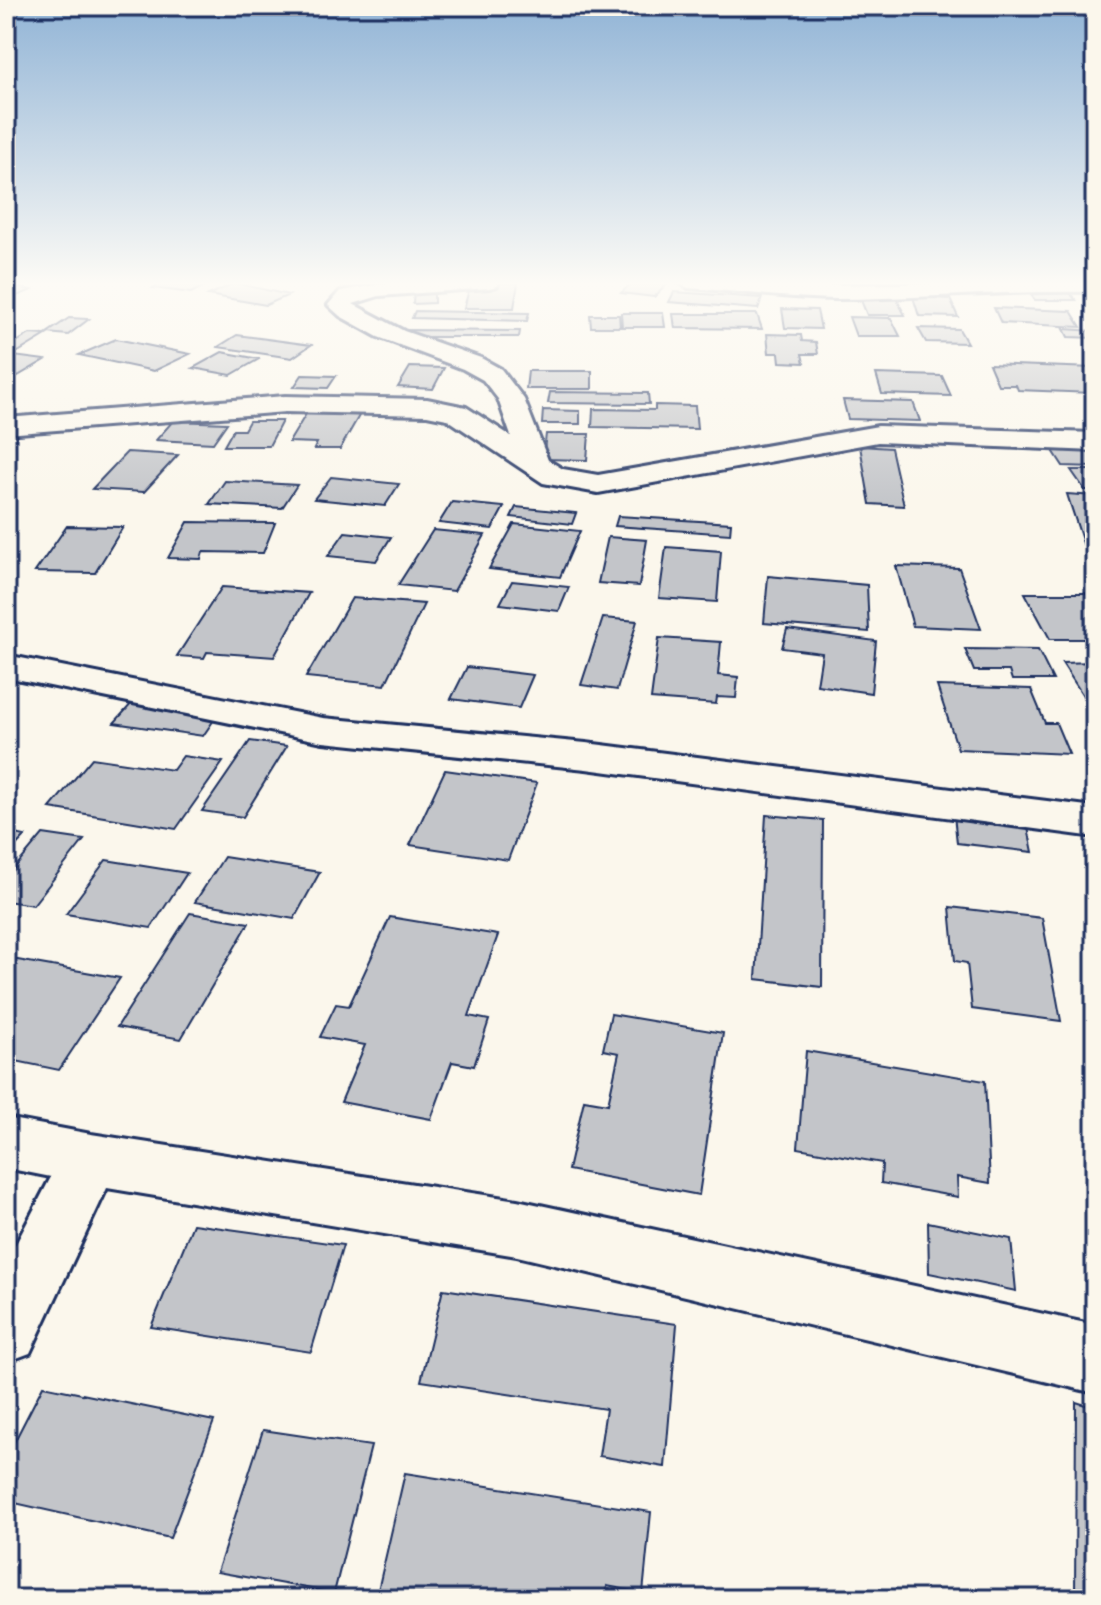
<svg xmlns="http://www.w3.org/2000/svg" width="1101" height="1605" viewBox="0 0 1101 1605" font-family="'Architects Daughter',sans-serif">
  <rect width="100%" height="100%" fill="#fbf7ec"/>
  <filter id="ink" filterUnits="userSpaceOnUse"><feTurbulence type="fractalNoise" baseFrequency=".0125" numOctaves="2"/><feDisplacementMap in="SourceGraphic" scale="16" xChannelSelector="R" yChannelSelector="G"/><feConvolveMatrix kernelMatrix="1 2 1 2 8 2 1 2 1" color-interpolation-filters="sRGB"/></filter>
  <g filter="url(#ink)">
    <path fill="#c3c5c9" stroke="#1b2f5e" stroke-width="2" d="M 167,281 L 214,281 L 191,293 L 153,288 Z
      M 634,281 L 656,281 L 669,283 L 654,297 L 621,293 Z
      M 844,281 L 899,281 L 903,287 L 847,287 Z
      M 471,282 L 518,283 L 514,308 L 464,308 Z
      M 235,283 L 289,295 L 266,305 L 208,295 Z
      M 6,285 L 32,290 L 6,300 Z
      M 1025,288 L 1065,288 L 1076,300 L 1035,300 Z
      M 414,290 L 434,290 L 434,303 L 413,304 Z
      M 674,292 L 762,298 L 758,309 L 669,302 Z
      M 913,297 L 950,299 L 958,317 L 919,316 Z
      M 860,298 L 896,298 L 905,315 L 867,315 Z
      M 994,308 L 1071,311 L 1081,327 L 1001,323 Z
      M 782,309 L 817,310 L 821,329 L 785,328 Z
      M 415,311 L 529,313 L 527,321 L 412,318 Z
      M 621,313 L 663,313 L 665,327 L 622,327 Z
      M 673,314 L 757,314 L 762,329 L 675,328 Z
      M 590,315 L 619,315 L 620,327 L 591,327 Z
      M 849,317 L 891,318 L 900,336 L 856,336 Z
      M 69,318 L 89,319 L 68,335 L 47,333 Z
      M 918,328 L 959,329 L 967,343 L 926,342 Z
      M 1064,329 L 1095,331 L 1095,338 L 1068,337 Z
      M 407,330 L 520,331 L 519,337 L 406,337 Z
      M 30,334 L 46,335 L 18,352 L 6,351 L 6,348 Z
      M 767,334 L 801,335 L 802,341 L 816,342 L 818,354 L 802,354 L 804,363 L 780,362 L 779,353 L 769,353 Z
      M 237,335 L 311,345 L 292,358 L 218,347 Z
      M 116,339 L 190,354 L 154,371 L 79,355 Z
      M 222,352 L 259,359 L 231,375 L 193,368 Z
      M 6,355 L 45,360 L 6,383 Z
      M 989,364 L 1094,368 L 1095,389 L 1089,389 L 1092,393 L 1018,390 L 1016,385 L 998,385 Z
      M 410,367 L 444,368 L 433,389 L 398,387 Z
      M 528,371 L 592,371 L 592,389 L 526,389 Z
      M 876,374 L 942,376 L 951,396 L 882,394 Z
      M 302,375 L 336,376 L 328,388 L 294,387 Z
      M 550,392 L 648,393 L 649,404 L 548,403 Z
      M 843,400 L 913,402 L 920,421 L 848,419 Z
      M 655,405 L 695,406 L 697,429 L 592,427 L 593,409 L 655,410 Z
      M 309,409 L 360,414 L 340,449 L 314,449 L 317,443 L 289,442 Z
      M 543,410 L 580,411 L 580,424 L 542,424 Z
      M 173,421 L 227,423 L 213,443 L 156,440 Z
      M 249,421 L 282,421 L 269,446 L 224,446 L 233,430 L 244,430 Z
      M 546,434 L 589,434 L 587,460 L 543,459 Z
      M 860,446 L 891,448 L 904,506 L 870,504 Z
      M 1050,446 L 1095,447 L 1095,467 L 1063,466 Z
      M 127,452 L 178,455 L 144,492 L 92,489 Z
      M 1071,470 L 1095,470 L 1095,490 L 1085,490 Z
      M 331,477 L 399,484 L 385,506 L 314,499 Z
      M 225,481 L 297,485 L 282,508 L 209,504 Z
      M 1067,494 L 1095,496 L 1095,547 L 1084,546 Z
      M 452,502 L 504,507 L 492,529 L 439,523 Z
      M 516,507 L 576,513 L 572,524 L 511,517 Z
      M 618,516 L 731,523 L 730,534 L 615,526 Z
      M 188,522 L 275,523 L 263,553 L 203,552 L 201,559 L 168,558 Z
      M 514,524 L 580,531 L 560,577 L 489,569 Z
      M 67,526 L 123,527 L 95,573 L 35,572 Z
      M 433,530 L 485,535 L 454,591 L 398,585 Z
      M 345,532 L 391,537 L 376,561 L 328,556 Z
      M 608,537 L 647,540 L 639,586 L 598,583 Z
      M 666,547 L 721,551 L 717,602 L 659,598 Z
      M 896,566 L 959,568 L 981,629 L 913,626 Z
      M 768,576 L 867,585 L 869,632 L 764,623 Z
      M 512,581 L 569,587 L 559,611 L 500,604 Z
      M 222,587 L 309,593 L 274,657 L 207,652 L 204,658 L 177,656 Z
      M 1025,593 L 1086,593 L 1095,608 L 1095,639 L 1050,639 Z
      M 352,598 L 424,604 L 385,685 L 306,677 Z
      M 603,618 L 637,621 L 617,690 L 581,685 Z
      M 787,629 L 876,641 L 871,693 L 817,685 L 822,653 L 782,648 Z
      M 659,638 L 721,642 L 718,675 L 738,677 L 736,698 L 717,697 L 716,704 L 651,699 Z
      M 965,649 L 1038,650 L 1053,680 L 1012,680 L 1009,671 L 974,671 Z
      M 1095,662 L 1095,714 L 1062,663 Z
      M 467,667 L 533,675 L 519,708 L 451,699 Z
      M 937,686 L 1031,689 L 1045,723 L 1056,723 L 1069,754 L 958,749 Z
      M 132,703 L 218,714 L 203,736 L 114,723 Z
      M 250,741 L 287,746 L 243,817 L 202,811 Z
      M 183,756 L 223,762 L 176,829 L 50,808 L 92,758 L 173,770 Z
      M 445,770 L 537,783 L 508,860 L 410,845 Z
      M 766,815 L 823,820 L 822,987 L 756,979 Z
      M 954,815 L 1027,823 L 1033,852 L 957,843 Z
      M 6,832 L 25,836 L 6,856 Z
      M 43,834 L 84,840 L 33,905 L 6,901 L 6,878 Z
      M 224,857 L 320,872 L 294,919 L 195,902 Z
      M 106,860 L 187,873 L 151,928 L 66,914 Z
      M 950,907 L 1042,918 L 1061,1021 L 972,1009 L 967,963 L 955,961 Z
      M 190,913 L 249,923 L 181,1039 L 117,1027 Z
      M 390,917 L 498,935 L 469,1016 L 489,1020 L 474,1066 L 452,1062 L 431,1119 L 341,1102 L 365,1045 L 320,1037 L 336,1004 L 349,1006 Z
      M 6,958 L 120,978 L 59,1070 L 6,1059 Z
      M 611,1014 L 723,1033 L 699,1195 L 568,1170 L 584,1100 L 608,1104 L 619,1053 L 603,1050 Z
      M 806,1051 L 985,1081 L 990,1183 L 957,1177 L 958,1197 L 881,1183 L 882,1163 L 798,1148 Z
      M 928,1222 L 1011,1239 L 1016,1291 L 929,1273 Z
      M 193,1224 L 343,1245 L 311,1352 L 151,1327 Z
      M 443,1289 L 677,1324 L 665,1467 L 599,1456 L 606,1409 L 421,1381 Z
      M 43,1386 L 214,1421 L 170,1538 L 6,1501 L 6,1458 Z
      M 1076,1402 L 1095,1408 L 1095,1599 L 1075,1599 Z
      M 263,1430 L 371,1446 L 334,1593 L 217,1572 Z
      M 405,1473 L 651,1512 L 643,1593 L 607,1586 L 606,1599 L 376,1599 Z"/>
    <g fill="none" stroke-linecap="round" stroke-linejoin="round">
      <g stroke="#1b2f5e" stroke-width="6">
        <path id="minor" d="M 400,281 L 500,281 L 497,286 L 489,288 L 379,296 L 353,304 L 404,331 L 481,358 L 501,369 L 524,399 L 548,460 L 563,469 L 598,475 L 878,426 L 1095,433 L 1095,451 L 878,442 L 598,493 L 543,483 L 447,419 L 427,415 L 285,412 L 6,434 L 6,418 L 285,396 L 427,399 L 466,407 L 511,436 L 498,399 L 483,380 L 463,369 L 378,337 L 340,316 L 328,305 L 340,291 Z
          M 677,281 L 773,281 L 833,285 L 1095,281 L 1095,292 C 1009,290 923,299 836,299 C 787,298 737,291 688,288 Z
          M 6,655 L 323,718 L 586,743 L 1095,807 L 1095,837 L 586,769 L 323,742 L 6,677 Z
          M 6,1118 L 91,1134 L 517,1200 L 1095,1325 L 1095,1393 L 517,1256 L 107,1188 L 30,1353 L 6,1362 L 6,1263 L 51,1177 L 6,1168 Z"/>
      </g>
      <use href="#minor" fill="#fbf7ec" fill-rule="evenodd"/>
    </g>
  </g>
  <linearGradient id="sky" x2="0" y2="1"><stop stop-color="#91b4d6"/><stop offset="0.56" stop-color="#fdfbf6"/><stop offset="1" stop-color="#fdfbf6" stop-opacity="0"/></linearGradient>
  <rect width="1101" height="506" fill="url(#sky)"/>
  <rect width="1101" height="1605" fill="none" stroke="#fbf7ec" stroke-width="32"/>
  <rect x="16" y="16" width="1069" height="1573" fill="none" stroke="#1b2f5e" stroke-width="3" filter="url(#ink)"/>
</svg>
